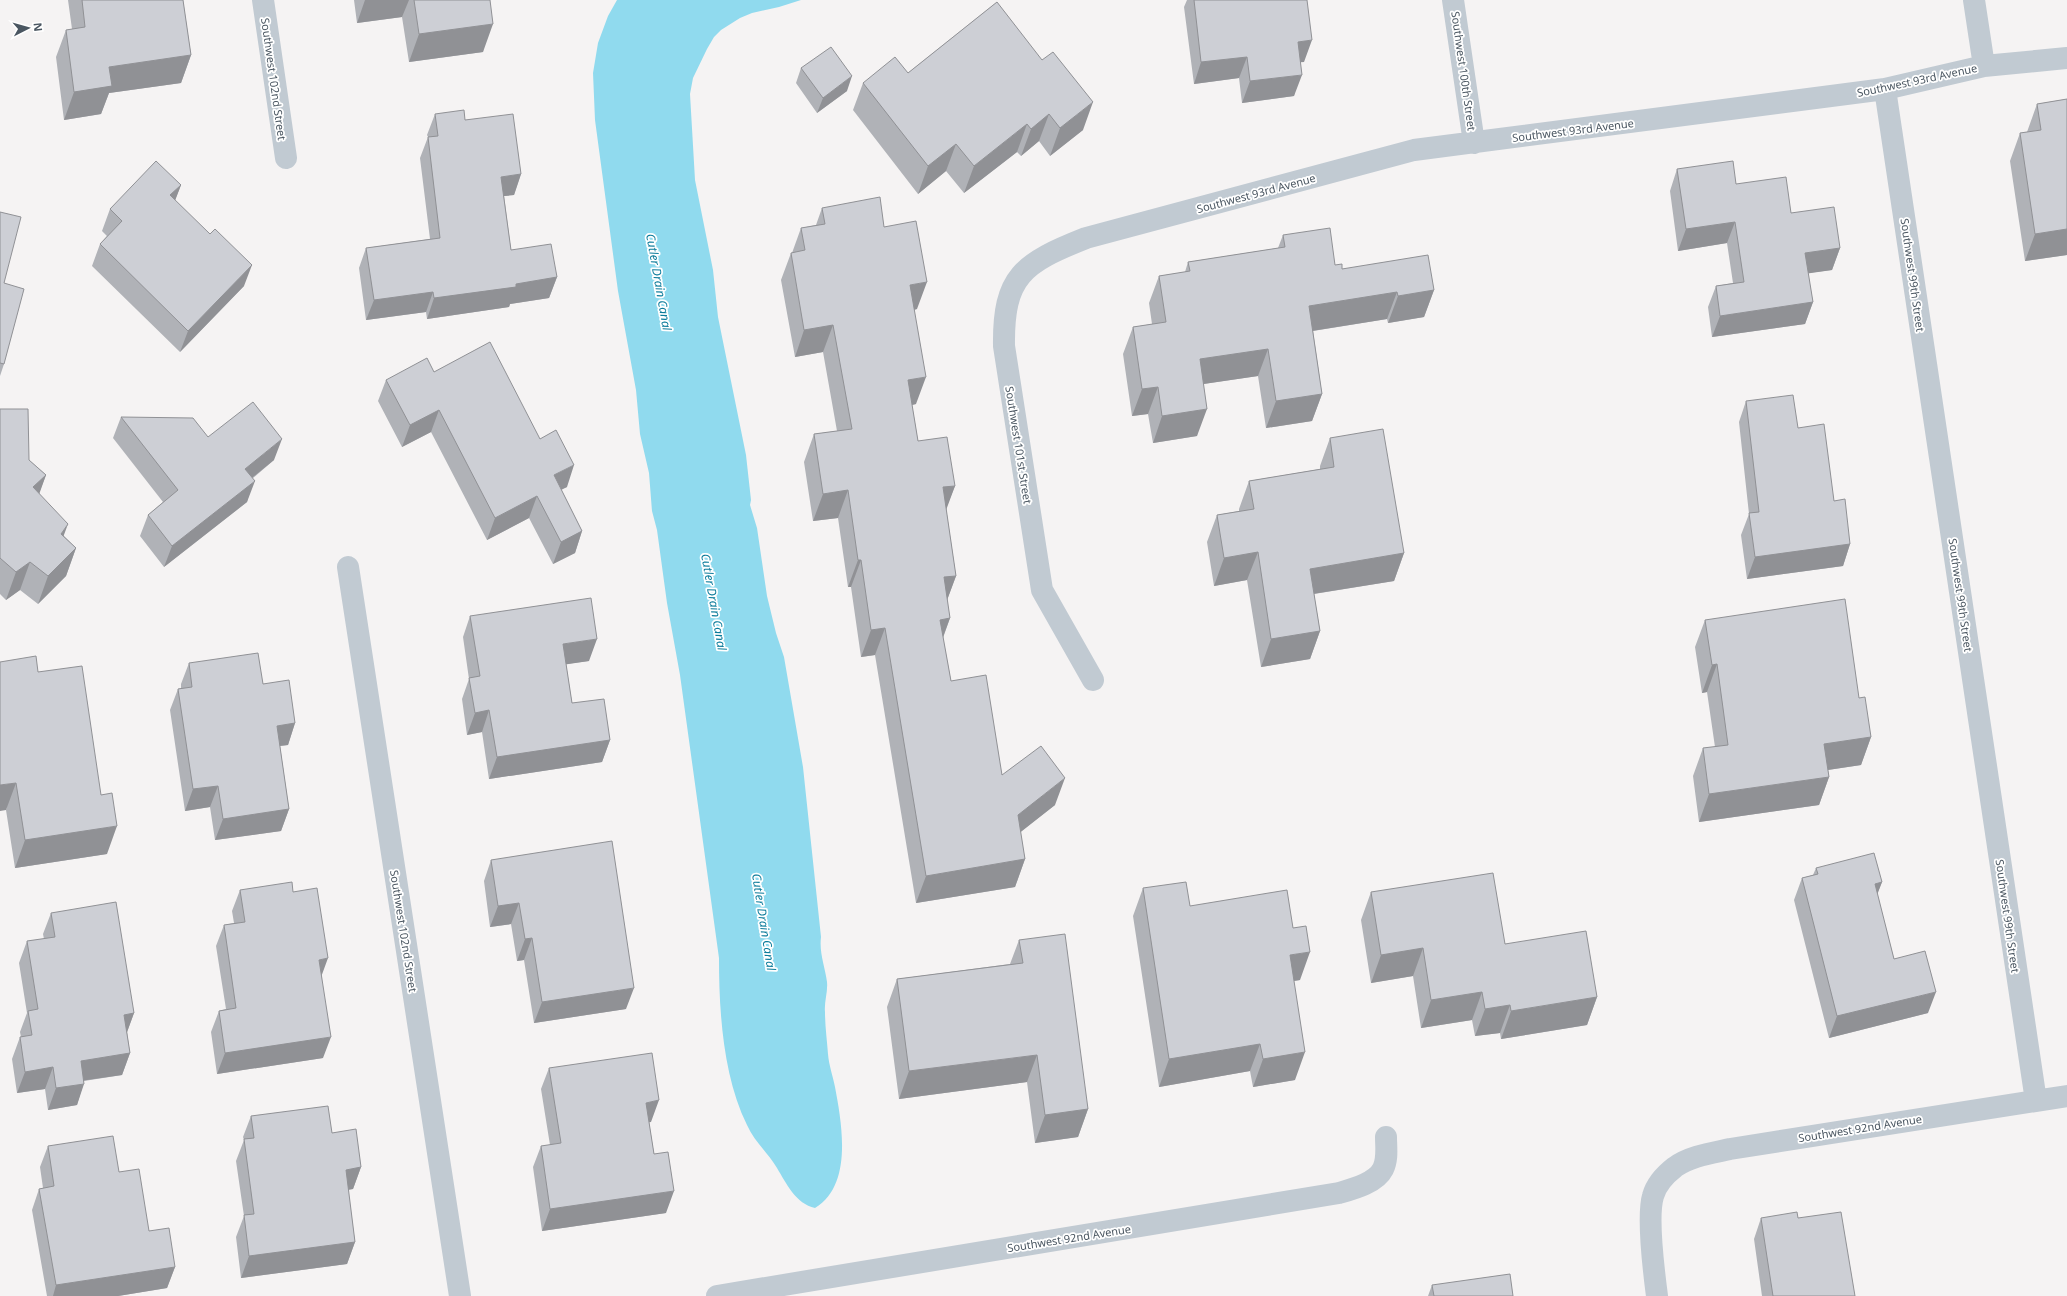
<svg xmlns="http://www.w3.org/2000/svg" width="2067" height="1296" viewBox="0 0 2067 1296" font-family="'Noto Sans',sans-serif">
  <rect width="100%" height="100%" fill="#f5f3f3"/>
  <path fill="#90daee" d="M 617,0 L 801,0 L 779,7 L 752,13 L 740,18 L 721,30 L 714,37 L 707,49 L 693,78 L 690,94 L 695,180 L 713,270 L 718,317 L 746,455 L 751,500 L 750,505 L 757,528 L 767,596 L 776,633 L 784,657 L 803,767 L 821,937 C 819,953 825,967 827,982 C 828,992 824,1002 825,1012 C 825,1026 827,1040 828,1054 C 829,1066 833,1076 835,1087 C 842,1124 853,1185 815,1208 C 796,1204 786,1183 777,1168 C 768,1153 754,1141 747,1125 C 723,1076 719,1012 719,958 L 680,675 L 667,603 L 657,530 L 652,511 L 649,473 L 640,434 L 636,390 L 618,291 L 595,120 L 593,73 L 598,43 L 608,16 Z"/>
  <g fill="none" stroke-linecap="round" stroke-linejoin="round">
    <path stroke="#c1cad2" stroke-width="22" d="M 263,0 L 286,158
      M 1453,0 L 1474,143
      M 1974,0 L 1984,66
      M 1885,89 L 2036,1101
      M 348,567 L 460,1296
      M 1093,680 L 1042,590 L 1004,346 C 1003,276 1023,263 1086,238 L 1414,150 L 1885,89 L 1984,66 L 2067,58
      M 717,1296 L 1339,1193 C 1353,1189 1376,1183 1383,1169 C 1388,1159 1386,1147 1386,1137
      M 1657,1296 C 1654,1273 1647,1216 1653,1196 C 1656,1185 1666,1174 1675,1167 C 1690,1156 1712,1153 1730,1149 L 2067,1096"/>
  </g>
  <path fill="#b0b2b7" d="M 68,0 L 183,0 L 191,55 L 181,83 L 109,93 L 101,114 L 64,120 L 56,57 L 66,30 L 72,29 Z
    M 354,0 L 490,0 L 483,52 L 409,62 L 402,17 L 357,23 Z
    M 1187,0 L 1307,0 L 1304,62 L 1301,62 L 1294,96 L 1242,103 L 1239,78 L 1194,84 L 1184,7 Z
    M 997,2 L 1083,130 L 1050,156 L 1039,141 L 1021,156 L 1017,152 L 964,193 L 946,171 L 918,194 L 853,110 L 863,83 L 908,73 Z
    M 801,68 L 847,91 L 817,113 L 796,83 Z
    M 2067,99 L 2067,255 L 2025,261 L 2010,161 L 2020,133 L 2027,132 L 2037,104 Z
    M 435,114 L 465,120 L 521,174 L 514,195 L 504,196 L 511,250 L 557,277 L 549,298 L 510,304 L 509,307 L 427,319 L 426,312 L 366,320 L 359,268 L 366,248 L 430,239 L 420,158 L 428,137 L 427,135 Z
    M 1677,169 L 1736,184 L 1791,213 L 1840,248 L 1832,270 L 1808,273 L 1813,302 L 1805,324 L 1712,337 L 1708,307 L 1716,286 L 1733,283 L 1727,243 L 1678,251 L 1670,191 Z
    M 181,185 L 175,200 L 244,286 L 180,352 L 92,266 L 100,244 L 107,236 L 102,231 L 110,209 Z
    M 822,208 L 884,227 L 917,309 L 914,310 L 916,404 L 912,405 L 918,441 L 955,486 L 946,508 L 956,576 L 947,600 L 950,618 L 943,638 L 951,681 L 1002,775 L 1055,805 L 1020,832 L 1025,859 L 1015,887 L 916,903 L 875,655 L 861,657 L 851,587 L 848,587 L 838,518 L 813,521 L 804,462 L 814,434 L 837,431 L 823,352 L 795,357 L 781,280 L 791,253 L 792,253 L 801,228 L 816,225 Z
    M 0,212 L 4,283 L 4,364 L 0,376 Z
    M 1283,235 L 1335,265 L 1342,269 L 1434,290 L 1424,317 L 1388,323 L 1387,319 L 1313,331 L 1322,394 L 1312,421 L 1266,428 L 1258,376 L 1203,384 L 1197,436 L 1153,443 L 1148,414 L 1132,416 L 1123,354 L 1133,327 L 1152,324 L 1149,303 L 1159,276 L 1185,272 L 1188,262 L 1278,248 Z
    M 434,372 L 540,439 L 567,487 L 561,489 L 582,531 L 575,553 L 553,564 L 529,518 L 487,540 L 431,432 L 402,447 L 378,401 L 386,380 Z
    M 1746,401 L 1798,428 L 1834,501 L 1850,544 L 1843,566 L 1747,579 L 1741,535 L 1749,514 L 1739,422 Z
    M 0,409 L 29,460 L 46,475 L 39,493 L 64,536 L 76,548 L 66,576 L 38,604 L 20,590 L 6,600 L 0,594 Z
    M 121,417 L 208,437 L 274,460 L 253,478 L 247,502 L 164,567 L 140,536 L 148,515 L 163,502 L 113,438 Z
    M 1330,438 L 1404,553 L 1394,581 L 1314,594 L 1320,631 L 1310,659 L 1261,667 L 1247,580 L 1214,586 L 1207,542 L 1217,515 L 1239,511 L 1239,509 L 1249,481 L 1320,469 L 1320,466 Z
    M 470,616 L 589,661 L 566,664 L 572,703 L 610,740 L 602,762 L 489,779 L 482,732 L 467,735 L 462,699 L 469,679 L 463,637 Z
    M 1705,620 L 1859,698 L 1871,737 L 1861,765 L 1828,770 L 1829,777 L 1819,805 L 1699,822 L 1693,776 L 1703,748 L 1715,747 L 1707,692 L 1702,693 L 1695,647 Z
    M 189,663 L 263,684 L 295,723 L 288,745 L 280,746 L 289,809 L 281,831 L 215,840 L 210,807 L 185,811 L 170,710 L 178,689 L 181,688 L 181,684 Z
    M 38,672 L 101,795 L 107,854 L 15,868 L 6,810 Z
    M 491,860 L 626,1009 L 534,1023 L 524,960 L 517,961 L 511,924 L 490,927 L 484,881 Z
    M 1816,868 L 1882,882 L 1877,894 L 1894,959 L 1928,1013 L 1829,1038 L 1794,900 L 1802,878 L 1813,875 Z
    M 1143,888 L 1190,906 L 1300,980 L 1294,981 L 1295,1080 L 1253,1087 L 1250,1071 L 1159,1087 L 1133,916 Z
    M 240,890 L 293,892 L 322,976 L 323,1058 L 217,1074 L 211,1032 L 219,1011 L 226,1009 L 216,946 L 224,925 L 234,923 L 232,911 Z
    M 1371,892 L 1505,944 L 1597,997 L 1587,1025 L 1501,1039 L 1500,1033 L 1475,1036 L 1472,1020 L 1421,1028 L 1413,976 L 1371,983 L 1361,920 Z
    M 51,913 L 134,1013 L 127,1032 L 130,1053 L 122,1075 L 84,1081 L 77,1105 L 48,1110 L 45,1089 L 17,1093 L 12,1059 L 20,1037 L 21,1037 L 20,1032 L 27,1013 L 19,963 L 27,941 L 44,939 L 43,934 Z
    M 1019,940 L 1088,1109 L 1078,1137 L 1035,1143 L 1027,1082 L 899,1099 L 887,1007 L 897,979 L 1010,964 Z
    M 549,1068 L 651,1122 L 649,1122 L 654,1154 L 666,1213 L 542,1231 L 533,1167 L 541,1146 L 550,1145 L 541,1089 Z
    M 251,1116 L 332,1133 L 361,1167 L 353,1189 L 348,1190 L 355,1242 L 347,1264 L 241,1278 L 236,1237 L 244,1216 L 236,1161 L 244,1140 L 243,1137 Z
    M 48,1146 L 119,1172 L 149,1231 L 175,1267 L 167,1288 L 118,1296 L 47,1296 L 32,1210 L 39,1189 L 43,1188 L 40,1167 Z
    M 1761,1218 L 1798,1218 L 1855,1296 L 1762,1296 L 1754,1239 Z
    M 1432,1285 L 1513,1296 L 1428,1296 Z"/>
  <path fill="#909195" d="M 365,0 L 409,0 L 402,17 L 357,23 Z
    M 493,24 L 483,52 L 409,62 L 419,34 Z
    M 1312,40 L 1304,62 L 1290,63 L 1298,42 Z
    M 191,55 L 181,83 L 109,93 L 101,114 L 64,120 L 74,92 L 109,67 Z
    M 1247,57 L 1239,78 L 1194,84 L 1201,62 Z
    M 1302,75 L 1294,96 L 1242,103 L 1250,81 Z
    M 852,76 L 847,91 L 817,113 L 823,98 Z
    M 1093,102 L 1083,130 L 1050,156 L 1060,128 Z
    M 1049,114 L 1039,141 L 1021,156 L 1031,129 Z
    M 1027,124 L 1017,152 L 964,193 L 974,166 Z
    M 956,144 L 946,171 L 918,194 L 928,166 Z
    M 521,174 L 514,195 L 493,197 L 501,177 Z
    M 181,185 L 173,206 L 170,195 Z
    M 1735,222 L 1727,243 L 1678,251 L 1686,229 Z
    M 2067,229 L 2067,255 L 2025,261 L 2035,234 Z
    M 1840,248 L 1832,270 L 1797,275 L 1805,253 Z
    M 252,265 L 244,286 L 180,352 L 188,331 Z
    M 557,277 L 549,298 L 510,304 L 509,307 L 427,319 L 434,298 Z
    M 927,282 L 917,309 L 900,313 L 910,285 Z
    M 1434,290 L 1424,317 L 1388,323 L 1398,296 Z
    M 433,292 L 426,312 L 366,320 L 374,300 Z
    M 1397,292 L 1387,319 L 1299,333 L 1309,306 Z
    M 1813,302 L 1805,324 L 1712,337 L 1720,316 Z
    M 833,325 L 823,352 L 795,357 L 804,330 Z
    M 1268,349 L 1258,376 L 1190,386 L 1200,359 Z
    M 926,377 L 916,404 L 898,408 L 908,380 Z
    M 1158,387 L 1148,414 L 1132,416 L 1142,389 Z
    M 1322,394 L 1312,421 L 1266,428 L 1276,401 Z
    M 1207,409 L 1197,436 L 1153,443 L 1162,416 Z
    M 439,410 L 431,432 L 402,447 L 410,425 Z
    M 282,439 L 274,460 L 237,490 L 245,469 Z
    M 574,465 L 567,487 L 547,497 L 554,475 Z
    M 46,475 L 36,503 L 33,487 Z
    M 255,481 L 247,502 L 164,567 L 172,546 Z
    M 955,486 L 945,513 L 943,487 Z
    M 848,490 L 838,518 L 813,521 L 823,494 Z
    M 537,496 L 529,518 L 487,540 L 495,518 Z
    M 68,524 L 58,551 L 61,534 Z
    M 582,531 L 575,553 L 553,564 L 561,542 Z
    M 1850,544 L 1843,566 L 1747,579 L 1755,557 Z
    M 76,548 L 66,576 L 38,604 L 48,576 Z
    M 1258,552 L 1247,580 L 1214,586 L 1224,558 Z
    M 1404,553 L 1394,581 L 1300,596 L 1310,569 Z
    M 858,560 L 861,560 L 851,587 L 848,587 Z
    M 30,562 L 20,590 L 6,600 L 16,572 Z
    M 956,576 L 946,603 L 944,577 Z
    M 950,618 L 940,645 L 940,620 Z
    M 885,628 L 875,655 L 861,657 L 871,630 Z
    M 1320,631 L 1310,659 L 1261,667 L 1271,639 Z
    M 597,639 L 589,661 L 555,666 L 563,644 Z
    M 1717,664 L 1707,692 L 1702,693 L 1712,665 Z
    M 489,710 L 482,732 L 467,735 L 475,713 Z
    M 295,723 L 288,745 L 270,747 L 277,726 Z
    M 1871,737 L 1861,765 L 1814,772 L 1824,744 Z
    M 610,740 L 602,762 L 489,779 L 497,757 Z
    M 1829,777 L 1819,805 L 1699,822 L 1709,794 Z
    M 1065,778 L 1055,805 L 1008,842 L 1018,815 Z
    M 16,783 L 6,810 L 0,811 L 0,785 Z
    M 218,786 L 210,807 L 185,811 L 193,789 Z
    M 289,809 L 281,831 L 215,840 L 223,819 Z
    M 117,826 L 107,854 L 15,868 L 25,840 Z
    M 1025,859 L 1015,887 L 916,903 L 926,876 Z
    M 1882,882 L 1874,903 L 1875,884 Z
    M 519,903 L 511,924 L 490,927 L 498,906 Z
    M 532,938 L 524,960 L 517,961 L 525,939 Z
    M 1423,948 L 1413,976 L 1371,983 L 1381,955 Z
    M 1310,952 L 1300,980 L 1280,983 L 1290,955 Z
    M 328,958 L 320,980 L 319,960 Z
    M 634,988 L 626,1009 L 534,1023 L 542,1002 Z
    M 1482,992 L 1472,1020 L 1421,1028 L 1431,1000 Z
    M 1936,992 L 1928,1013 L 1829,1038 L 1837,1016 Z
    M 1597,997 L 1587,1025 L 1501,1039 L 1511,1011 Z
    M 1510,1005 L 1500,1033 L 1475,1036 L 1485,1009 Z
    M 134,1013 L 126,1035 L 124,1015 Z
    M 331,1037 L 323,1058 L 217,1074 L 225,1053 Z
    M 1260,1044 L 1250,1071 L 1159,1087 L 1169,1059 Z
    M 1305,1052 L 1295,1080 L 1253,1087 L 1263,1059 Z
    M 130,1053 L 122,1075 L 73,1082 L 81,1061 Z
    M 1037,1055 L 1027,1082 L 899,1099 L 909,1071 Z
    M 53,1067 L 45,1089 L 17,1093 L 25,1072 Z
    M 84,1084 L 77,1105 L 48,1110 L 56,1088 Z
    M 659,1100 L 651,1122 L 638,1124 L 646,1103 Z
    M 1088,1109 L 1078,1137 L 1035,1143 L 1045,1115 Z
    M 361,1167 L 353,1189 L 338,1191 L 346,1170 Z
    M 674,1191 L 666,1213 L 542,1231 L 550,1209 Z
    M 355,1242 L 347,1264 L 241,1278 L 249,1256 Z
    M 175,1267 L 167,1288 L 118,1296 L 53,1296 L 56,1285 Z"/>
  <path fill="#cdcfd5" stroke="#909195" d="M 82,0 L 183,0 L 191,55 L 109,67 L 112,86 L 74,92 L 66,30 L 85,27 Z
    M 414,0 L 490,0 L 493,24 L 419,34 Z
    M 1194,0 L 1307,0 L 1312,40 L 1298,42 L 1302,75 L 1250,81 L 1247,57 L 1201,62 Z
    M 997,2 L 1042,60 L 1053,52 L 1093,102 L 1060,128 L 1049,114 L 1031,129 L 1027,124 L 974,166 L 956,144 L 928,166 L 863,83 L 895,57 L 908,73 Z
    M 831,47 L 852,76 L 823,98 L 801,68 Z
    M 2067,99 L 2067,229 L 2035,234 L 2020,133 L 2041,130 L 2037,104 Z
    M 464,110 L 465,120 L 513,114 L 521,174 L 501,177 L 511,250 L 551,244 L 557,277 L 516,284 L 516,287 L 434,298 L 433,292 L 374,300 L 366,248 L 440,238 L 428,137 L 438,136 L 435,114 Z
    M 156,161 L 181,185 L 170,195 L 210,234 L 215,229 L 252,265 L 188,331 L 100,244 L 122,221 L 110,209 Z
    M 1733,161 L 1736,184 L 1786,177 L 1791,213 L 1834,207 L 1840,248 L 1805,253 L 1813,302 L 1720,316 L 1716,286 L 1744,282 L 1735,222 L 1686,229 L 1677,169 Z
    M 880,197 L 884,227 L 916,221 L 927,282 L 910,285 L 926,377 L 908,380 L 918,441 L 947,437 L 955,486 L 943,487 L 956,576 L 944,577 L 950,618 L 940,620 L 951,681 L 986,675 L 1002,775 L 1041,746 L 1065,778 L 1018,815 L 1025,859 L 926,876 L 885,628 L 871,630 L 861,560 L 858,560 L 848,490 L 823,494 L 814,434 L 852,429 L 833,325 L 804,330 L 791,253 L 805,250 L 801,228 L 825,224 L 822,208 Z
    M 0,212 L 21,217 L 4,283 L 24,289 L 4,364 L 0,363 Z
    M 1330,228 L 1335,265 L 1342,264 L 1342,269 L 1428,255 L 1434,290 L 1398,296 L 1397,292 L 1309,306 L 1322,394 L 1276,401 L 1268,349 L 1200,359 L 1207,409 L 1162,416 L 1158,387 L 1142,389 L 1133,327 L 1166,322 L 1159,276 L 1190,271 L 1188,262 L 1285,247 L 1283,235 Z
    M 490,342 L 540,439 L 556,430 L 574,465 L 554,475 L 582,531 L 561,542 L 537,496 L 495,518 L 439,410 L 410,425 L 386,380 L 427,358 L 434,372 Z
    M 1793,395 L 1798,428 L 1824,424 L 1834,501 L 1845,499 L 1850,544 L 1755,557 L 1749,513 L 1759,512 L 1746,401 Z
    M 253,402 L 282,439 L 245,469 L 255,481 L 172,546 L 148,515 L 178,490 L 121,417 L 193,418 L 208,437 Z
    M 0,409 L 28,409 L 29,460 L 46,475 L 33,487 L 68,524 L 61,534 L 76,548 L 48,576 L 30,562 L 16,572 L 0,558 Z
    M 1383,429 L 1404,553 L 1310,569 L 1320,631 L 1271,639 L 1258,552 L 1224,558 L 1217,515 L 1254,509 L 1249,481 L 1334,467 L 1330,438 Z
    M 591,598 L 597,639 L 563,644 L 572,703 L 604,699 L 610,740 L 497,757 L 489,710 L 475,713 L 469,678 L 480,676 L 470,616 Z
    M 1845,599 L 1859,698 L 1865,697 L 1871,737 L 1824,744 L 1829,777 L 1709,794 L 1703,748 L 1728,745 L 1717,664 L 1712,665 L 1705,620 Z
    M 258,653 L 263,684 L 289,680 L 295,723 L 277,726 L 289,809 L 223,819 L 218,786 L 193,789 L 178,689 L 192,687 L 189,663 Z
    M 36,656 L 38,672 L 82,666 L 101,795 L 112,793 L 117,826 L 25,840 L 16,783 L 0,785 L 0,662 Z
    M 612,841 L 634,988 L 542,1002 L 532,938 L 525,939 L 519,903 L 498,906 L 491,860 Z
    M 1874,853 L 1882,882 L 1875,884 L 1894,959 L 1925,951 L 1936,992 L 1837,1016 L 1802,878 L 1818,874 L 1816,868 Z
    M 1493,873 L 1505,944 L 1586,931 L 1597,997 L 1511,1011 L 1510,1005 L 1485,1009 L 1482,992 L 1431,1000 L 1423,948 L 1381,955 L 1371,892 Z
    M 292,882 L 293,892 L 317,888 L 328,958 L 319,960 L 331,1037 L 225,1053 L 219,1011 L 236,1008 L 224,925 L 245,922 L 240,890 Z
    M 1186,882 L 1190,906 L 1287,890 L 1293,928 L 1306,926 L 1310,952 L 1290,955 L 1305,1052 L 1263,1059 L 1260,1044 L 1169,1059 L 1143,888 Z
    M 116,902 L 134,1013 L 124,1015 L 130,1053 L 81,1061 L 84,1084 L 56,1088 L 53,1067 L 25,1072 L 20,1037 L 32,1035 L 28,1011 L 38,1009 L 27,941 L 55,937 L 51,913 Z
    M 1065,934 L 1088,1109 L 1045,1115 L 1037,1055 L 909,1071 L 897,979 L 1023,963 L 1019,940 Z
    M 652,1053 L 659,1100 L 646,1103 L 654,1154 L 668,1152 L 674,1191 L 550,1209 L 541,1146 L 561,1143 L 549,1068 Z
    M 328,1106 L 332,1133 L 356,1129 L 361,1167 L 346,1170 L 355,1242 L 249,1256 L 244,1215 L 254,1214 L 244,1139 L 254,1138 L 251,1116 Z
    M 113,1136 L 119,1172 L 139,1169 L 149,1231 L 169,1228 L 175,1267 L 56,1285 L 39,1189 L 54,1186 L 48,1146 Z
    M 1797,1212 L 1798,1218 L 1841,1212 L 1855,1296 L 1773,1296 L 1761,1218 Z
    M 1510,1274 L 1513,1296 L 1434,1296 L 1432,1285 Z"/>
  <g text-anchor="middle" dominant-baseline="central" stroke-width="3.5" stroke-linejoin="round" paint-order="stroke">
    <g font-size="11" fill="#4a5661" stroke="#fff">
      <text transform="translate(1464 71) rotate(82)">Southwest 100th Street</text>
      <text transform="translate(274 79) rotate(82)">Southwest 102nd Street</text>
      <text transform="translate(1917 80) rotate(-12)">Southwest 93rd Avenue</text>
      <text transform="translate(1573 130) rotate(-7)">Southwest 93rd Avenue</text>
      <text transform="translate(1256 193) rotate(-15)">Southwest 93rd Avenue</text>
      <text transform="translate(1913 275) rotate(82)">Southwest 99th Street</text>
      <text transform="translate(1019 445) rotate(81)">Southwest 101st Street</text>
      <text transform="translate(1961 595) rotate(82)">Southwest 99th Street</text>
      <text transform="translate(2008 916) rotate(82)">Southwest 99th Street</text>
      <text transform="translate(404 931) rotate(81)">Southwest 102nd Street</text>
      <text transform="translate(1860 1128) rotate(-9)">Southwest 92nd Avenue</text>
      <text transform="translate(1069 1238) rotate(-9)">Southwest 92nd Avenue</text>
    </g>
    <g font-size="12" font-style="italic" fill="#0c7c9b" stroke="#fff">
      <text transform="translate(659 282) rotate(80)">Cutler Drain Canal</text>
      <text transform="translate(714 602) rotate(80)">Cutler Drain Canal</text>
      <text transform="translate(764 922) rotate(81)">Cutler Drain Canal</text>
    </g>
  </g>
  <g transform="translate(28 28) rotate(84)" stroke="#ffffff" stroke-width="3" paint-order="stroke">
  <path d="M0-3L7 15L0 10L-7 15Z" fill="#4a5661"/>
  <text y="-6" font-size="11" font-weight="bold" text-anchor="middle" fill="#4a5661">N</text>
  </g>
</svg>
